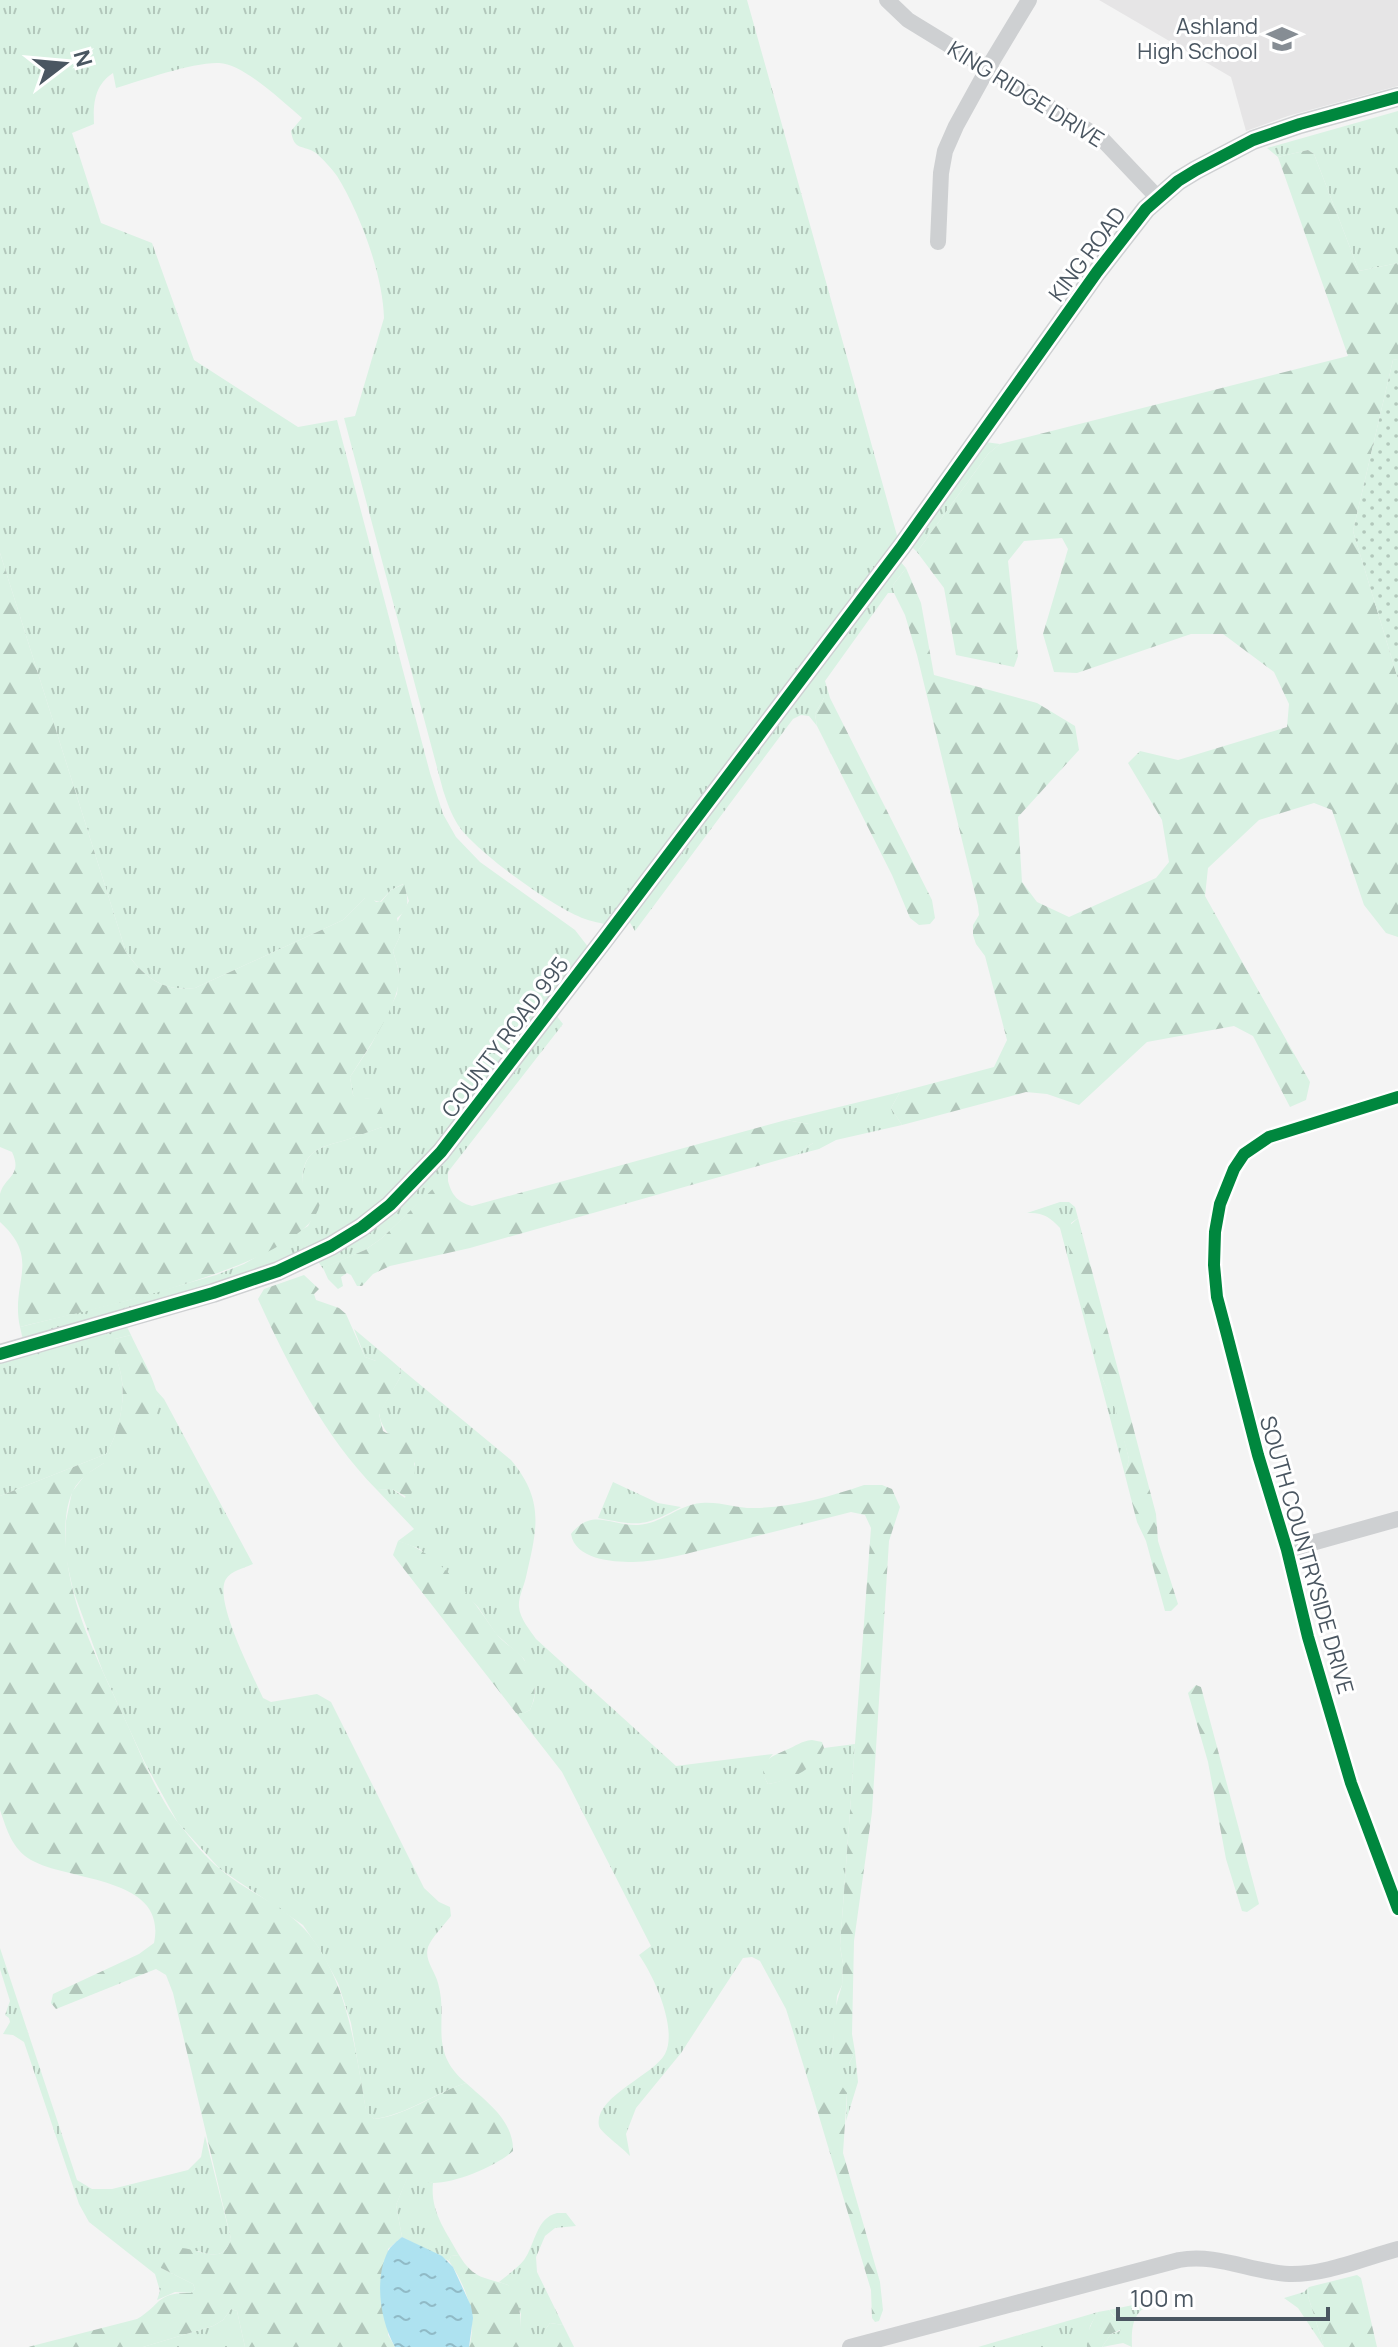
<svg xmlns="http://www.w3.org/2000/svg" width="1398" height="2347" viewBox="0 0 1398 2347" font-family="Manrope,sans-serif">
  <defs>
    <pattern id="grass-tufts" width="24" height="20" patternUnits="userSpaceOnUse" patternTransform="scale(2)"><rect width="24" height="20" fill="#d9f2e3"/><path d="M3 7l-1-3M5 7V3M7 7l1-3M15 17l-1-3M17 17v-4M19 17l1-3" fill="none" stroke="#b2c7bb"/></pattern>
    <pattern id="forest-firs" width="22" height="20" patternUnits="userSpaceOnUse" patternTransform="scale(2)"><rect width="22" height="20" fill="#d9f2e3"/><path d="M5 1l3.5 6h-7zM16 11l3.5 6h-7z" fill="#b2c7bb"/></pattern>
    <pattern id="park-dots" width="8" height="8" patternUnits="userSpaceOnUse" patternTransform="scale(2)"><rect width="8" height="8" fill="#d9f2e3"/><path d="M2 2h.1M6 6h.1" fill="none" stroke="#b2c7bb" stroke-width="1.8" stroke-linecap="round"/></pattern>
    <pattern id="water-ripples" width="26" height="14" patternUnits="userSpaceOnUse" patternTransform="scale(2)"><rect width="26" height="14" fill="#aee2f0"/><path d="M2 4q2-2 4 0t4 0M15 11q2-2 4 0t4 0" fill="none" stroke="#90bac6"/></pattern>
  </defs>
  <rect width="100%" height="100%" fill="#f4f4f4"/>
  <path fill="#e6e5e6" d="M 1099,0 L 1398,0 L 1398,86 L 1288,116 L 1246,131 L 1231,77 Z"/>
  <path fill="url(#grass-tufts)" d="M 0,0 L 747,0 L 898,539 L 608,925 C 598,922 587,921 578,916 C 549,904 474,850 458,825 C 451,814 447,802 443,790 L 344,418 L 355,416 L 384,318 C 383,275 360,213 337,176 C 332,169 323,159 316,153 C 303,144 294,152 291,131 L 302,118 C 283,102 244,64 219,63 C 193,62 143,80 116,88 L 113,73 C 95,85 93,102 94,124 L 72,133 L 101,223 L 152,243 L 194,360 L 298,427 L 337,420 L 430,773 L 443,814 L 456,837 L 480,862 L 575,930 L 589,948 L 439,1144 L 400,1186 L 347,1228 L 273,1265 L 23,1340 L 20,1327 L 125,1301 L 216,1275 L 244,1264 L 308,1226 L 320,1203 L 302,1184 C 303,1150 318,1148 346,1140 C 358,1136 370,1131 382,1127 L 370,1098 L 358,1100 L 353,1095 L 350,1077 L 371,1045 L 397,994 L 399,971 L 393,951 L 400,936 L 396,924 L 409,901 L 403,884 L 391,890 L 380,902 L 365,898 L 343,920 L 195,988 C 163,992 144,977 126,952 L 0,553 Z
    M 1398,111 L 1398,263 L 1359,271 L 1314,154 L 1308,150 L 1278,157 L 1267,148 Z
    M 985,442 L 1000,444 L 988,454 L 917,552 L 910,545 Z
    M 899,560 L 906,568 L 893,585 L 894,593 L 888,593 L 825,681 L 830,698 L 824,698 L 815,714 L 817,726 L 809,716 L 801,715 L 793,719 L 635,931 L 629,921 Z
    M 556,1015 L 563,1024 L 448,1172 L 448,1181 L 442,1181 L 382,1238 L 365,1250 L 326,1267 L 324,1270 L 317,1260 L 361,1236 Z
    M 900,1092 L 891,1108 L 902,1125 L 836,1140 L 819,1149 L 796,1155 L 813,1143 L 809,1124 L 786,1120 Z
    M 1060,1202 L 1069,1202 L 1075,1207 L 1078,1218 L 1071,1223 L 1103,1380 L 1117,1411 L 1129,1459 L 1125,1475 L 1060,1228 C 1050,1217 1043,1212 1027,1213 Z
    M 127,1327 L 131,1335 L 115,1339 C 113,1355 121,1366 122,1382 C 125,1405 118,1435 106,1454 L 0,1496 L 0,1362 Z
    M 354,1329 L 392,1361 L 376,1361 L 365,1357 Z
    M 400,1368 L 511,1460 C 545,1501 537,1529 526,1577 C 524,1586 518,1598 519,1607 C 520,1619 530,1630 536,1639 L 676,1766 L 773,1754 C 763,1765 761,1772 768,1784 C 789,1781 816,1766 824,1748 L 855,1744 L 840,1946 L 843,1964 L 842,1985 L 837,1996 L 832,2058 L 849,2064 L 855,2052 L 858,2082 L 846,2121 L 847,2093 L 820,2084 L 812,2093 L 786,2009 L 760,1961 L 752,1957 L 743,1958 L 681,2053 L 636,2108 L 626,2134 L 630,2156 C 623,2148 600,2132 599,2126 C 593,2097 653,2076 665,2054 C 678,2029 654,1976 639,1955 L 651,1946 L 562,1772 L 516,1713 L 524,1713 L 530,1710 L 534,1700 L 535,1689 L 524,1659 L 496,1634 L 478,1607 L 420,1549 L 398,1541 L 414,1529 L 377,1490 L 392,1489 L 405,1498 L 415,1464 C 405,1441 383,1440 379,1413 L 401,1376 Z
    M 155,1389 L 164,1399 L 253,1564 C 244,1568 231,1571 226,1579 C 213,1600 253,1675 263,1698 L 271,1702 L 317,1694 L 331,1702 L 424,1888 L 439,1902 L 450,1907 L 451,1916 C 444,1925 432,1937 428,1947 C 424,1960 435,1971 438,1983 C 449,2021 427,2050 466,2083 C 435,2093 406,2115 374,2119 L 366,2111 L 351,2023 L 338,1983 L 320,1950 L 303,1925 L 220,1869 L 178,1823 L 145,1763 L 103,1672 L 73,1590 L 65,1553 L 66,1521 L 72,1492 L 85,1475 L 104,1463 L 108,1463 L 158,1405 Z
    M 613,1482 L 658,1503 L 681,1507 C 644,1527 639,1526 598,1518 Z
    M 0,1948 L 77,2180 L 92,2189 L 112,2189 L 188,2170 L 201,2157 L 205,2136 L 231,2239 C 226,2257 213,2257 198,2251 L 161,2268 L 193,2284 L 195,2289 L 191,2293 L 175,2292 L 157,2300 L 160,2291 L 155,2274 L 89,2222 L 79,2204 L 24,2042 L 13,2035 L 3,2034 L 10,2022 L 9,2018 L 5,2015 L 10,2001 L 0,1969 Z
    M 407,2178 L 418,2178 L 433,2183 C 430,2212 446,2231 459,2255 L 451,2256 L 449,2261 L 402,2237 L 396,2205 Z
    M 557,2213 L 566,2213 L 576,2226 L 555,2228 L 545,2236 L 536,2257 L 537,2272 L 563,2325 L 550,2323 L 545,2330 L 545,2347 L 521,2347 L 521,2314 L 508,2285 L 499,2282 C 507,2275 518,2268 524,2260 C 535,2245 536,2218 557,2213 Z
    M 1309,2287 L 1308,2296 L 1324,2347 L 1298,2308 L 1284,2298 L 1304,2292 Z
    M 1157,2300 C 1134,2311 1131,2322 1132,2347 L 1123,2343 L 1102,2347 L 1111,2334 L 1120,2331 L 1122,2314 L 1115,2317 L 1109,2310 Z
    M 231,2309 L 237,2311 L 245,2347 L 143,2347 L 213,2326 L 223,2320 Z
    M 1098,2312 L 1090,2326 L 1087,2347 L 978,2347 Z"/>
  <path fill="url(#forest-firs)" d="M 1308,150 L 1314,154 L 1359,271 L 1398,263 L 1398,359 L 1393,360 L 1353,531 L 1398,679 L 1398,937 L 1386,933 L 1364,905 L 1332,810 L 1314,803 L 1259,820 L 1208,868 L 1205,896 L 1310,1082 L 1306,1100 L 1290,1107 L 1253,1036 L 1234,1026 L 1147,1042 L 1079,1105 L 1047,1094 L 1026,1092 L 902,1125 L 891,1108 L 900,1092 L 994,1067 L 1007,1040 L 985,956 L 976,944 L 973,935 L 973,925 L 979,915 L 978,906 L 917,655 L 905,615 L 894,593 L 893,585 L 906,568 L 921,603 L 934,675 L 1037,703 L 1075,726 L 1079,750 L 1018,817 L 1022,882 L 1037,902 L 1069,917 L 1156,878 L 1169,862 L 1162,820 L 1128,763 L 1140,751 L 1178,760 L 1287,727 L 1289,704 L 1274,672 L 1223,634 L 1191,634 L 1077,673 L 1054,672 L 1043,634 L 1068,549 L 1062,538 L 1024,541 L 1008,561 L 1018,656 L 1014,667 L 956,655 L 944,588 L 917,552 L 988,454 L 1000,444 L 1348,356 L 1278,157 Z
    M 0,553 L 126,952 C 144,977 163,992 195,988 L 343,920 L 365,898 L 371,897 L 376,902 L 381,902 L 391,890 L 404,884 C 408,899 411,907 397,918 L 400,936 L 393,951 C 395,959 399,968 399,976 C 400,1004 365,1053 350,1077 L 353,1095 L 359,1099 L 370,1098 L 379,1102 L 385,1120 L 382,1127 C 370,1131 359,1136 346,1140 C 318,1148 303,1150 302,1183 L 320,1202 C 314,1265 75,1313 20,1327 C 10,1282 42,1260 0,1222 C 0,1213 0,1202 0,1194 C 5,1176 23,1176 12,1152 L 0,1147 Z
    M 824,698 L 830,698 L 932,900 L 935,918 L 930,924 L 919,925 L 910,918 L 892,875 L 817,726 L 815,714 Z
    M 786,1120 L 809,1124 L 816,1130 L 813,1143 L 796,1155 L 470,1248 L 390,1266 L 373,1274 L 362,1286 L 357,1286 L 351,1275 L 347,1273 L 341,1277 L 343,1286 L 338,1289 L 328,1279 L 324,1270 L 325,1267 L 365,1250 L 382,1238 L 442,1180 L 448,1181 C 452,1196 458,1202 472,1206 Z
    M 1078,1218 L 1156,1514 L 1158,1541 L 1178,1604 L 1171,1611 L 1165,1611 L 1146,1541 L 1137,1522 L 1125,1475 L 1129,1459 L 1116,1411 L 1103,1380 L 1066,1237 L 1067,1228 Z
    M 304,1275 L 319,1289 L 314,1294 L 316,1300 L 339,1308 L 346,1314 L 365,1357 L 376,1361 L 392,1361 L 400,1368 L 401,1376 L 379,1414 L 383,1431 C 390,1436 395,1433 402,1437 C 417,1444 418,1486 409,1498 L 392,1489 L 377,1490 C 324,1436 289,1367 258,1299 L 264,1289 Z
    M 131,1335 C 138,1351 160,1387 158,1404 C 156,1419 143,1437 134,1448 C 124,1460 118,1466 104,1463 C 93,1470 79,1478 73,1491 C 60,1517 66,1561 72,1587 C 83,1634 109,1684 129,1728 C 143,1760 158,1797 180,1825 C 192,1840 206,1858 221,1870 C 256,1899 292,1906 319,1948 C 350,1998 356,2054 366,2110 L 374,2119 C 406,2116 435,2093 466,2083 C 487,2102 514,2121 513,2151 C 496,2166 456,2183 433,2183 C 424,2182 417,2178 407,2179 L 396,2205 L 402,2237 L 388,2249 L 388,2335 L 395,2347 L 245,2347 L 237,2311 L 231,2309 L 223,2320 L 213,2326 L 143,2347 L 28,2347 L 137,2319 C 162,2304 156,2292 191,2293 L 195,2289 L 193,2284 L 161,2268 L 158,2256 C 166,2252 173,2247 182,2248 C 202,2250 223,2266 231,2239 L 173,1993 L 166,1975 L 156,1969 L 56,2009 L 51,2003 L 53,1994 L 139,1954 L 154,1943 C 168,1876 70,1882 31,1860 C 12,1849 7,1830 0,1810 L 0,1496 L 106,1454 C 118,1435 125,1404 122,1381 C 121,1368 114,1357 114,1344 L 115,1339 Z
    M 864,1485 L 882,1485 L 892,1489 L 900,1507 L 889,1541 L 872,1812 L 854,1941 L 852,2034 L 855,2052 L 849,2064 L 841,2068 L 835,2066 L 832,2059 L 835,2009 L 842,1985 L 843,1964 L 840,1946 L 871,1528 L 865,1515 L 851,1512 C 807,1523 762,1535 718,1546 C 692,1552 660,1562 633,1562 C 611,1562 575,1559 571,1534 C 592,1507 611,1526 638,1525 C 661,1524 678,1505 701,1503 C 720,1501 738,1509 756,1508 C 793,1507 829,1497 864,1485 Z
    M 398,1541 C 438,1550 473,1600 495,1632 C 503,1644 519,1650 526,1663 C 535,1678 538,1693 530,1710 L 524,1713 L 516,1713 L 393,1555 Z
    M 1196,1685 L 1201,1687 L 1259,1904 L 1247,1912 L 1242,1911 L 1226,1859 L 1208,1762 L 1188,1693 Z
    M 812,1740 L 822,1742 L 824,1748 C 815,1769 790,1781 768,1784 C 755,1762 769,1758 786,1750 C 796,1746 801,1741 812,1740 Z
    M 828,2079 L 839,2082 L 847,2093 L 843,2153 L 880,2282 L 883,2310 L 879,2321 L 875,2322 L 872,2318 L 871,2290 L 812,2093 L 820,2083 Z
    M 459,2255 C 474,2280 485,2277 508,2285 C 523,2303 521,2325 521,2347 L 469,2347 C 478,2317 466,2286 449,2261 L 451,2256 Z
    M 1357,2275 L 1361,2278 L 1377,2347 L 1324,2347 L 1308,2296 L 1309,2287 Z
    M 1109,2310 L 1114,2317 L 1122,2314 L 1126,2316 L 1126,2327 L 1111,2334 L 1102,2347 L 1087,2347 C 1086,2334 1091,2323 1098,2312 Z
    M 550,2323 L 563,2325 L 574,2347 L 545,2347 L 545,2330 Z"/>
  <path fill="url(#park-dots)" d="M 1398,359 L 1398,679 L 1353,531 L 1393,360 Z"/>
  <path fill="url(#water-ripples)" d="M 402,2237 L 442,2256 L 453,2267 L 471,2306 L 473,2318 L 469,2347 L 395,2347 C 380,2321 374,2279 388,2251 C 391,2246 397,2241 402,2237 Z"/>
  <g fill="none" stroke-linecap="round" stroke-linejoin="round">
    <path stroke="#ced0d2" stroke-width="16" d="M 887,0 L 908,20 L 1102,139 L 1158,198
      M 938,242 L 941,173 L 945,151 L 956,126 L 988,68 L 1029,0
      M 1398,1097 L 1269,1137 L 1244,1154 L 1234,1169 L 1220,1204 L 1215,1232 L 1214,1265 L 1217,1297 L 1226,1331 L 1258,1455 L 1287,1550 L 1308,1637 L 1351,1783 L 1398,1909
      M 1287,1550 L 1398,1519
      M 850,2347 L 1179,2260 C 1217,2253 1251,2272 1289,2274 C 1325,2275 1364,2258 1398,2249"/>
    <path stroke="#ced0d2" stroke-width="20" d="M 0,1354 L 213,1293 L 278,1271 L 331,1246 L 362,1227 L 390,1205 L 441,1152 L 604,940 L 902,546 L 1097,272 L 1146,209 L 1178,181 L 1196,170 L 1253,140 L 1300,124 L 1398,97"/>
    <g stroke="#fff" stroke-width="17">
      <path id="cycleway" d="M 1398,1097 L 1269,1137 L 1244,1154 L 1234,1169 L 1220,1204 L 1215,1232 L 1214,1265 L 1217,1297 L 1226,1331 L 1258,1455 L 1287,1550 L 1308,1637 L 1351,1783 L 1398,1909
        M 0,1354 L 213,1293 L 278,1271 L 331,1246 L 362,1227 L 390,1205 L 441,1152 L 604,940 L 902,546 L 1097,272 L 1146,209 L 1178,181 L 1196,170 L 1253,140 L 1300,124 L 1398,97"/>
    </g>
    <use href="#cycleway" stroke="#00873e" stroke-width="12"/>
  </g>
  <defs>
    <g id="school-bare" transform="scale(2.4)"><path d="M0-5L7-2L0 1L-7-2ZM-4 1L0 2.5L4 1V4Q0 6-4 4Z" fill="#868d94" stroke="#fff" stroke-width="2.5" paint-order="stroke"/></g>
  </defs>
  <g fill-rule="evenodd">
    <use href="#school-bare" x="1282" y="39"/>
  </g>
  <g text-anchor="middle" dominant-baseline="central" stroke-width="6" stroke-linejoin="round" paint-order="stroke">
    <g font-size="22" fill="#4a5661" stroke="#fff" text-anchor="end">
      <text x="1258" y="26">Ashland<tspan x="1258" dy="25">High School</tspan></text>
    </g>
    <g font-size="22" fill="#4a5661" stroke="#fff">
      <text transform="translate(1026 94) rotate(32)">KING RIDGE DRIVE</text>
      <text transform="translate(1087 254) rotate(-53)">KING ROAD</text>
      <text transform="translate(505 1037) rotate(-53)">COUNTY ROAD 995</text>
      <text transform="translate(1307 1555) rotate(74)">SOUTH COUNTRYSIDE DRIVE</text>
    </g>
  </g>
  <g transform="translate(64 64) rotate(74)" stroke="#ffffff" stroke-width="6" paint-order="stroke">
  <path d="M0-6L14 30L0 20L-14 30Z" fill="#4a5661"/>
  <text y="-12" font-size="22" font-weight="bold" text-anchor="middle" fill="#4a5661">N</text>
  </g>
  <path d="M1118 2307v12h210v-12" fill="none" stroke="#4a5661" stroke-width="4"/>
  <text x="1130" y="2307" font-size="24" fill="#4a5661" stroke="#ffffff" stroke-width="6" paint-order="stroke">100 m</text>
</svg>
